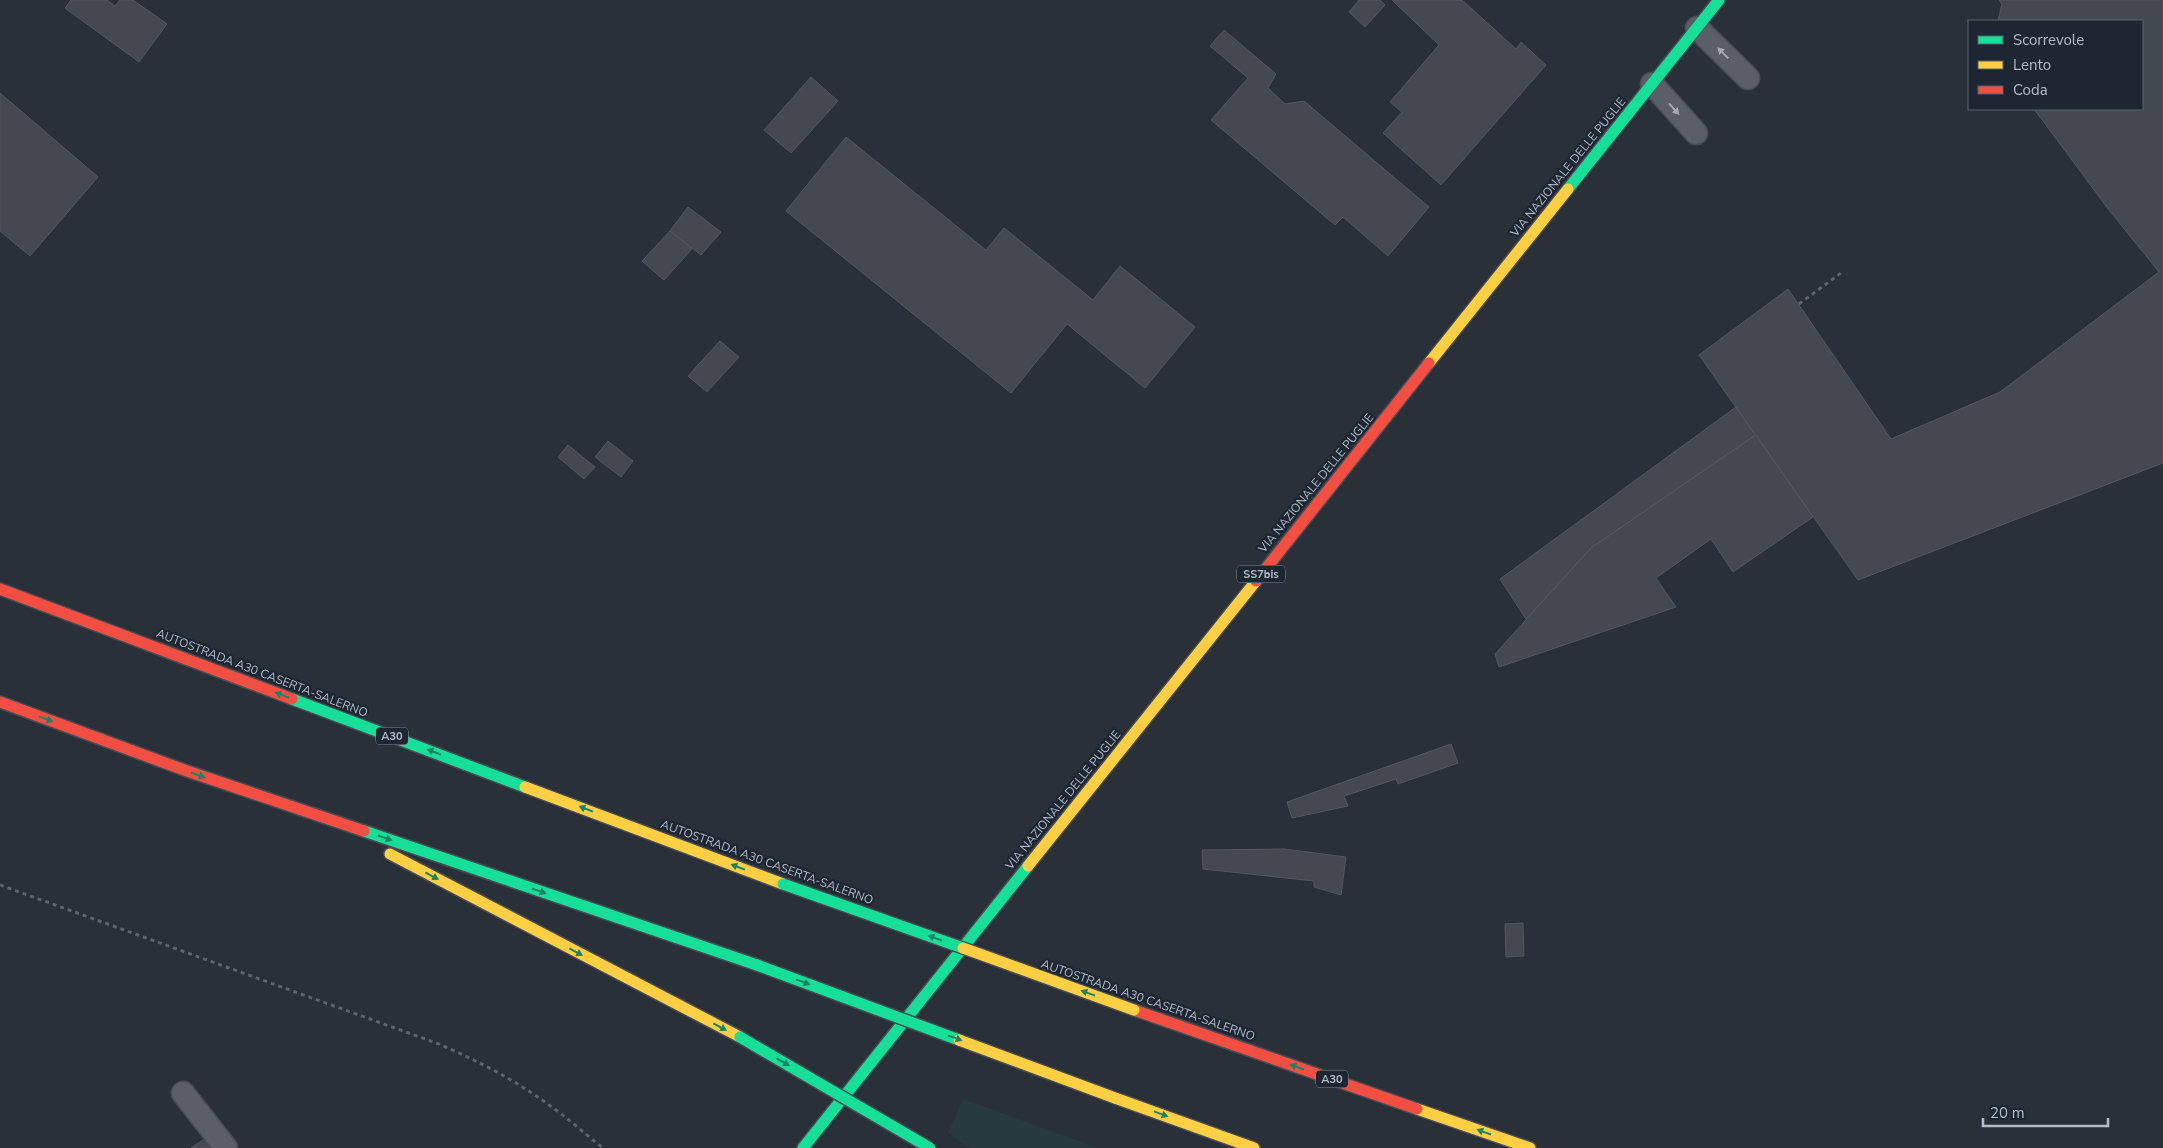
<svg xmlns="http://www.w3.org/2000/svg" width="2163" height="1148" viewBox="0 0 2163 1148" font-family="'Nunito Sans',sans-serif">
  <rect width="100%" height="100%" fill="#2a3038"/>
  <path fill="#273a3e" d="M 963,1099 L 1098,1148 L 969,1148 L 948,1133 Z"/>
  <path fill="#444950" stroke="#52575f" d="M 71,0 L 107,0 L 115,6 L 120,0 L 133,0 L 167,24 L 139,62 L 65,8 Z
    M 1359,0 L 1380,0 L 1385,5 L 1365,27 L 1349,12 Z
    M 1392,0 L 1462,0 L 1516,49 L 1521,42 L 1546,65 L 1441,185 L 1383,133 L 1402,112 L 1390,102 L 1439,45 Z
    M 1999,0 L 2163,0 L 2163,463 L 1858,580 L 1699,355 L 1788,289 L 1891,439 L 2000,392 L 2159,272 L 2109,210 L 2034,109 L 2142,109 L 2142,21 L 1998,21 L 2002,4 Z
    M 1224,30 L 1276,74 L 1268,88 L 1285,104 L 1304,101 L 1429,207 L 1388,256 L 1343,217 L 1335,225 L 1211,120 L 1248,78 L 1210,46 Z
    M 811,77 L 838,101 L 791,153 L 764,130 Z
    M 0,93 L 98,177 L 30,256 L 0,231 Z
    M 846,137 L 986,250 L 1004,228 L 1093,300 L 1120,266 L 1195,327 L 1145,388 L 1067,324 L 1011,393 L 786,211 Z
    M 688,207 L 721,232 L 701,255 L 670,231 Z
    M 670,231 L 692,249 L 664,280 L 642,261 Z
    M 720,341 L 739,357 L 707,392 L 688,376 Z
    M 1736,407 L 1755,435 L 1591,548 L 1526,619 L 1500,579 Z
    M 1756,435 L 1813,517 L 1733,572 L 1711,539 L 1656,578 L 1676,607 L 1499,667 L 1495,654 L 1591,548 Z
    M 608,441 L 633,461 L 621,477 L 595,457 Z
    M 568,445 L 595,467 L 584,479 L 558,457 Z
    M 1451,744 L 1458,763 L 1398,784 L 1396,779 L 1344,796 L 1348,806 L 1292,818 L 1287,802 Z
    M 1284,849 L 1346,857 L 1341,895 L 1314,887 L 1314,881 L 1203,869 L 1202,850 Z
    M 1523,923 L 1524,956 L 1506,957 L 1505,924 Z
    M 206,1138 L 213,1148 L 191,1148 Z"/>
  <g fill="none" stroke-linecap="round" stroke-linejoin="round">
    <g stroke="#484c53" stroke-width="25">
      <path id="lane" d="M 1697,28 L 1748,78
        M 1652,84 L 1696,133
        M 183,1093 L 226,1148"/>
    </g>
    <g stroke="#484c55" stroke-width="14">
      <path id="fast" d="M 1568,189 L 1719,0
        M 292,699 L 525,787
        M 364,831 L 757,965
        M 803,1148 L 1028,866"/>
    </g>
    <g stroke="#484c55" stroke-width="14">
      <path id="slow" d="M 1429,363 L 1568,189
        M 525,787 L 783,884
        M 390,854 L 740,1037
        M 1028,866 L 1256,581
        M 1115,1098 L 1254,1148
        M 1417,1109 L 1530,1148"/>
    </g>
    <g stroke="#484c55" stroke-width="14">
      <path id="jam" d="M 1256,581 L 1429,363
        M 0,589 L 292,699
        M 0,702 L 187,771 L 364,831
        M 1134,1010 L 1417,1109"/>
    </g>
    <path stroke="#5d636a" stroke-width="3" stroke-dasharray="4 4" stroke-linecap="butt" d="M 1799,304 L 1841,273
      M 0,885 L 439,1044 C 478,1061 515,1080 549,1105 C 568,1118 585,1134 603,1148"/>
    <use href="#lane" stroke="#5a5e66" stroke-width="22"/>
    <use href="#fast" stroke="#16e098" stroke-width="11"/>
    <use href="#slow" stroke="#ffcf43" stroke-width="11"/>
    <use href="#jam" stroke="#f24e42" stroke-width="11"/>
    <g stroke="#474c53" stroke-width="14" stroke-linecap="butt">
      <path id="fast-bridge" d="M 783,884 L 963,948
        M 757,965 L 959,1040
        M 740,1037 L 930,1148"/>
    </g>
    <g stroke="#474c53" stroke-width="14" stroke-linecap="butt">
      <path id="slow-bridge" d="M 963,948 L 1134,1010
        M 959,1040 L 1115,1098"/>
    </g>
    <use href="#fast-bridge" stroke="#16e098" stroke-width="11"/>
    <use href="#slow-bridge" stroke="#ffcf43" stroke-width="11"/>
  </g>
  <defs><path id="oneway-solid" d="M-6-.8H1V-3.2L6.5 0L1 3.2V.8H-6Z" transform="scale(1.25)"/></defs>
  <g fill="#a2a9b5">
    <use href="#oneway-solid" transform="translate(1723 53) rotate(-135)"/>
    <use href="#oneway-solid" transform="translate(1674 109) rotate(48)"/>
  </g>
  <g fill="#1a8366">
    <use href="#oneway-solid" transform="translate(282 695) rotate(-159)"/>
    <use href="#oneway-solid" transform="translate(46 719) rotate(20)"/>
    <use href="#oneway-solid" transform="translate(434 752) rotate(-159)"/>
    <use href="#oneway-solid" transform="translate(198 775) rotate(19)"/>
    <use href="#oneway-solid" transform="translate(586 809) rotate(-159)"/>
    <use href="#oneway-solid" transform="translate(385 838) rotate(19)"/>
    <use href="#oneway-solid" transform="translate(738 867) rotate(-159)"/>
    <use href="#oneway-solid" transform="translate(432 876) rotate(28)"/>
    <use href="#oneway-solid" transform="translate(539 891) rotate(19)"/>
    <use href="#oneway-solid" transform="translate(935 938) rotate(-160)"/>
    <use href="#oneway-solid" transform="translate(576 952) rotate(28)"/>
    <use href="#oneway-solid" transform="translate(803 982) rotate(20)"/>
    <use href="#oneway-solid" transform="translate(1088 993) rotate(-160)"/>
    <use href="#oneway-solid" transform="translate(720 1027) rotate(28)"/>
    <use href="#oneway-solid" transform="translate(955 1038) rotate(20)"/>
    <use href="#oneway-solid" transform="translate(783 1062) rotate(30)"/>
    <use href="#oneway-solid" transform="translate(1297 1067) rotate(-161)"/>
    <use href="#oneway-solid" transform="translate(1161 1114) rotate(20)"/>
    <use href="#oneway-solid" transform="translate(1484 1132) rotate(-161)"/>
  </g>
  <g text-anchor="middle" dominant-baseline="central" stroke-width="4.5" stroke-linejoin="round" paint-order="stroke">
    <g fill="#1d2633" stroke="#878f9c" stroke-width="1">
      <rect x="1237" y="565.5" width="48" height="17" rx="4"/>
      <rect x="376" y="727.5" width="32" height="17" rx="4"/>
      <rect x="1316" y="1070.5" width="32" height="17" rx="4"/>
    </g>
    <g font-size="11" font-weight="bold" fill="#b4bcc9">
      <text x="1261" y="574">SS7bis</text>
      <text x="392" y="736">A30</text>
      <text x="1332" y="1079">A30</text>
    </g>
    <g font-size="12" fill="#b4bcc9" stroke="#1d2633">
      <text transform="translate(1568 167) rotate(-51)">VIA NAZIONALE DELLE PUGLIE</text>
      <text transform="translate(1316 483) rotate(-51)">VIA NAZIONALE DELLE PUGLIE</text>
      <text transform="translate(262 673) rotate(21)">AUTOSTRADA A30 CASERTA-SALERNO</text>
      <text transform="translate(1063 800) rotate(-51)">VIA NAZIONALE DELLE PUGLIE</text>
      <text transform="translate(767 862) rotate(20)">AUTOSTRADA A30 CASERTA-SALERNO</text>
      <text transform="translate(1148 1000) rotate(19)">AUTOSTRADA A30 CASERTA-SALERNO</text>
    </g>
  </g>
  <rect x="1968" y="20" width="175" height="90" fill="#1d2633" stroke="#59626f"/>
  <rect x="1978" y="36" width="25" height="8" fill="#16e098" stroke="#59626f"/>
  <text x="2013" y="45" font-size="15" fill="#b4bcc9">Scorrevole</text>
  <rect x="1978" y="61" width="25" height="8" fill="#ffcf43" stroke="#59626f"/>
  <text x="2013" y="70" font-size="15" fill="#b4bcc9">Lento</text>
  <rect x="1978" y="86" width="25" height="8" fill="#f24e42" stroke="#59626f"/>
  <text x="2013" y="95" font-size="15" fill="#b4bcc9">Coda</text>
  <path d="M1983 1118v8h125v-8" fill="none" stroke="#b4bcc9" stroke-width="2.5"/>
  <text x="1990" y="1118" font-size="15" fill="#b4bcc9" stroke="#1d2633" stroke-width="4" paint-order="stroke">20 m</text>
</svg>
